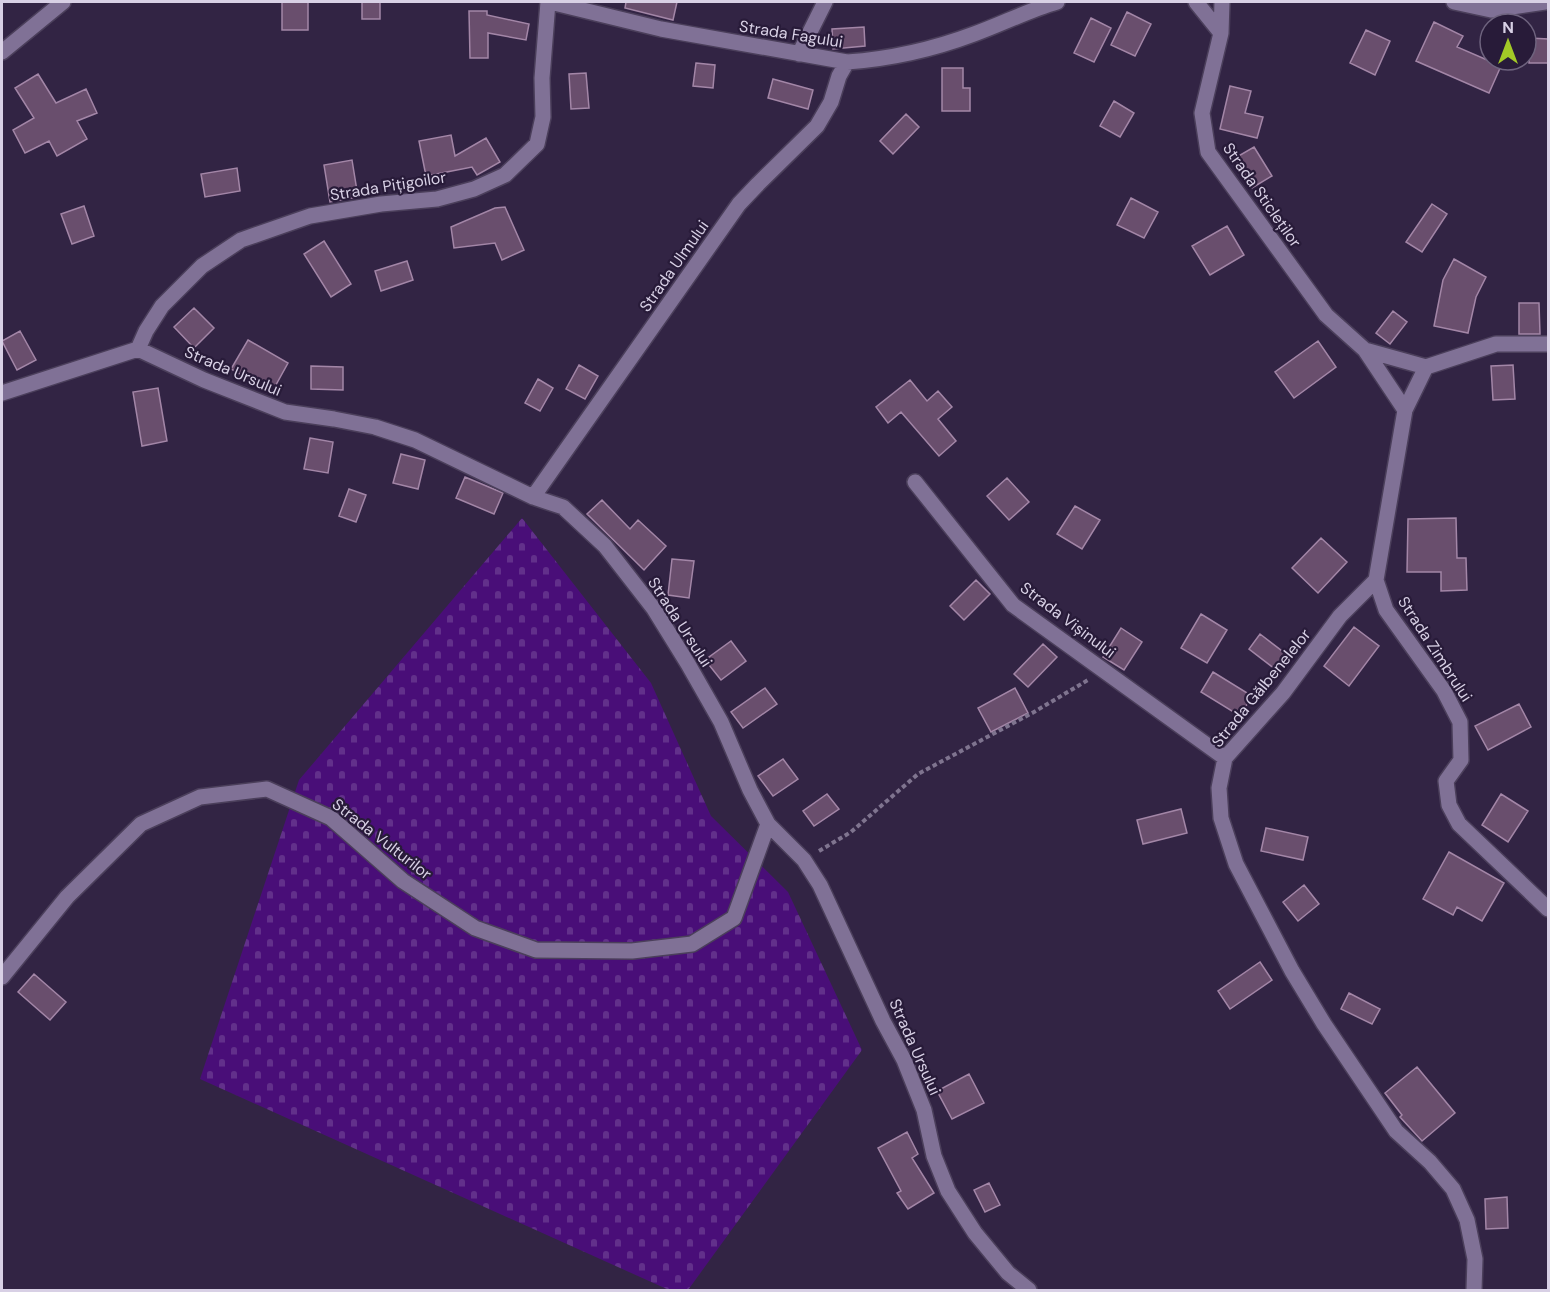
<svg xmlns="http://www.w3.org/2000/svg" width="1550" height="1292" viewBox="0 0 1550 1292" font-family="'DM Sans',sans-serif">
  <defs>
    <pattern id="cemetery-stones" width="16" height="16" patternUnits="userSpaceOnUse" patternTransform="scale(1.5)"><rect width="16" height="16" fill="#490e78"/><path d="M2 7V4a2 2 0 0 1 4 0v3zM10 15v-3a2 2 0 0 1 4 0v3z" fill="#62308b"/></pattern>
  </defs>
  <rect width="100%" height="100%" fill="#322444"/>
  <path fill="url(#cemetery-stones)" d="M 522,518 L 651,683 L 711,816 L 788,892 L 862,1050 L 688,1290 L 669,1290 L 200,1079 L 299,780 Z"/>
  <path fill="#694e6d" stroke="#a386a7" stroke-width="1.5" d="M 282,2 L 308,2 L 308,30 L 282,30 Z
    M 362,2 L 380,2 L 380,19 L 362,19 Z
    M 626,2 L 677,2 L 673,20 L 625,8 Z
    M 469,11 L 487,11 L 487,15 L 529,24 L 526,40 L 488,33 L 488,58 L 470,58 Z
    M 1127,12 L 1151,24 L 1135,56 L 1111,45 Z
    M 1091,18 L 1111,28 L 1094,62 L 1074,53 Z
    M 1434,22 L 1463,36 L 1457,47 L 1501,66 L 1489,93 L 1416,61 Z
    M 864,27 L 865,46 L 833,49 L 832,29 Z
    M 1366,30 L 1390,41 L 1375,75 L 1350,63 Z
    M 1529,38 L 1548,39 L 1548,63 L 1529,63 Z
    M 696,63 L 715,65 L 713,88 L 693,86 Z
    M 942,68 L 963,68 L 963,88 L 970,88 L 970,111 L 942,111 Z
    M 586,73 L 589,108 L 571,109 L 569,74 Z
    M 38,74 L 56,103 L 86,89 L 97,113 L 77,121 L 87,139 L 57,156 L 49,141 L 25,153 L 13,130 L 34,118 L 15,88 Z
    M 773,79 L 813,90 L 808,109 L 768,98 Z
    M 1230,86 L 1251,91 L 1245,113 L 1263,117 L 1257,138 L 1220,129 Z
    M 1114,101 L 1134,113 L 1120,137 L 1100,126 Z
    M 906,114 L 919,127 L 893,154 L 880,141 Z
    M 451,135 L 455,156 L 486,138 L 500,162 L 477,175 L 472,167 L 426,176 L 419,141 Z
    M 1254,147 L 1272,176 L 1252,188 L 1235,158 Z
    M 352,160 L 358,197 L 330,202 L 324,165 Z
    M 237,168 L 240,191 L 205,197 L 201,174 Z
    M 1131,198 L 1158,212 L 1144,238 L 1117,225 Z
    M 1432,204 L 1447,214 L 1422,252 L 1406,242 Z
    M 84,206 L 94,236 L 72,244 L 61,214 Z
    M 505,207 L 524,250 L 502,260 L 495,243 L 454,248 L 451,227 L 495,208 Z
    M 1227,226 L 1244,255 L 1210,275 L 1192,246 Z
    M 324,241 L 351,284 L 331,297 L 304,254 Z
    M 1454,259 L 1486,277 L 1476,297 L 1468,333 L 1434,326 L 1443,280 Z
    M 407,261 L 413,280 L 381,291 L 375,271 Z
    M 1519,303 L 1539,303 L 1540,334 L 1519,334 Z
    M 194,308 L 214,328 L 194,348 L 174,327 Z
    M 1393,311 L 1407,322 L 1390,344 L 1376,333 Z
    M 20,331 L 36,360 L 17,370 L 2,341 Z
    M 248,340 L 288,363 L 272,392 L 231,369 Z
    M 1318,341 L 1336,367 L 1294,398 L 1275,372 Z
    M 579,365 L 598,376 L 585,399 L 566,389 Z
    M 1513,365 L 1515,399 L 1493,400 L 1491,366 Z
    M 311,366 L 343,367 L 343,390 L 311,389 Z
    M 538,379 L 553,388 L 540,411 L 525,403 Z
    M 910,380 L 927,401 L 938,391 L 952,407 L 938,419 L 956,441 L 939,456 L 901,412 L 888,423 L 876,407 Z
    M 158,388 L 167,441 L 142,446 L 133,392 Z
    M 310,438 L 333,442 L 328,473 L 304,469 Z
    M 401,454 L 425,460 L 418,489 L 393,483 Z
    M 465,477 L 503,493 L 494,514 L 456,498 Z
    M 1007,478 L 1029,502 L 1009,520 L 987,496 Z
    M 349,489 L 366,495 L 356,522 L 339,516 Z
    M 602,500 L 630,529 L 638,520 L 666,546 L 644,570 L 587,514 Z
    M 1075,506 L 1100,520 L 1082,549 L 1057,534 Z
    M 1456,518 L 1457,558 L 1466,558 L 1467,590 L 1441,591 L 1441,572 L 1407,572 L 1408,519 Z
    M 1321,538 L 1347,562 L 1318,593 L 1292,568 Z
    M 672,559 L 694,561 L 689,598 L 668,595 Z
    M 976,580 L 990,594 L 964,620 L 950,606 Z
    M 1201,614 L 1227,630 L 1207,663 L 1181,648 Z
    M 1354,627 L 1379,646 L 1349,686 L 1324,666 Z
    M 1121,628 L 1142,642 L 1124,670 L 1103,657 Z
    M 1260,634 L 1286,654 L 1275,669 L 1249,649 Z
    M 731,641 L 746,661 L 721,680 L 705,660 Z
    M 1043,644 L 1057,657 L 1028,687 L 1014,674 Z
    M 1213,672 L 1252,696 L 1240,716 L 1201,692 Z
    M 765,688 L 777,704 L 743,728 L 731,712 Z
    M 1015,688 L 1028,713 L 991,732 L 978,708 Z
    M 1519,704 L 1531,727 L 1488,750 L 1475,726 Z
    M 783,759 L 798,779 L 773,796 L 758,776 Z
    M 827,794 L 839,809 L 814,826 L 803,811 Z
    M 1501,794 L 1528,811 L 1508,842 L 1482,825 Z
    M 1181,809 L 1187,833 L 1143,844 L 1137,820 Z
    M 1266,828 L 1308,837 L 1303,860 L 1261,851 Z
    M 1449,852 L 1504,883 L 1482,921 L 1457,907 L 1453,915 L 1423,899 Z
    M 1304,885 L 1319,904 L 1298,921 L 1283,902 Z
    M 1260,962 L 1272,980 L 1230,1009 L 1218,991 Z
    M 34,974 L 66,1002 L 50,1020 L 18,992 Z
    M 1349,993 L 1380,1009 L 1372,1024 L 1341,1009 Z
    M 1417,1067 L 1455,1113 L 1422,1141 L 1400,1117 L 1402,1115 L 1385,1093 Z
    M 969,1074 L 984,1103 L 952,1119 L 937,1091 Z
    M 907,1132 L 918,1154 L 912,1158 L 934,1193 L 908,1209 L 897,1193 L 901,1191 L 878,1148 Z
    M 989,1183 L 1000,1205 L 985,1212 L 974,1190 Z
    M 1507,1197 L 1508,1228 L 1486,1229 L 1485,1199 Z"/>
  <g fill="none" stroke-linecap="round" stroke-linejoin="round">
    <g stroke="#4b3f5b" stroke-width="18">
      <path id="minor" d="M 550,2 L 661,29 L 847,62 C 890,59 934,49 974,34 C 1002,24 1029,10 1057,2
        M 1196,2 L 1221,33
        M 1222,2 L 1221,33 L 1202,113 L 1208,152 L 1326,315 L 1365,350 L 1405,410
        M 1454,2 L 1491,10 L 1545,2
        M 2,52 L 63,2
        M 799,54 L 825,2
        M 138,349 L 146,331 L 162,306 L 202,266 L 241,240 L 310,216 L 381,204 L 437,199 L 474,189 L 505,175 L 537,144 L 543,117 L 542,78 L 548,2
        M 1365,350 L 1426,367
        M 2,393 L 138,349 L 204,380 L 285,412 L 334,419 L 375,427 L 415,440 L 533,497 L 563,507 L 605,546 L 654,609 L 688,664 L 721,722 L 750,790 L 768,824 L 804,860 L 820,885 L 883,1021 L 904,1060 L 924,1110 L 934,1156 L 948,1191 L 975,1233 L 1008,1273 L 1029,1290
        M 915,482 L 1013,605 L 1225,758
        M 533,497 L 739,204 L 758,184 L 817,126 L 831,102 L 839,76 L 847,62
        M 1376,580 L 1386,610 L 1444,691 L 1460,722 L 1461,760 L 1446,781 L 1449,805 L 1459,824 L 1548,909
        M 2,977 L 67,897 L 141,824 L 200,797 L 267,789 L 331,818 L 403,881 L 475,928 L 536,950 L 632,951 L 692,944 L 734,918 L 768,824
        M 1474,1290 L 1475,1259 L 1467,1220 L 1453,1189 L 1430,1162 L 1396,1131 L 1324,1024 L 1292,971 L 1236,864 L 1221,818 L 1219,788 L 1225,758 L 1283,693 L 1340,616 L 1376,580 L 1405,410 L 1426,367 L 1496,344 L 1548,344"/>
    </g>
    <path stroke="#7f748f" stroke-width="4" stroke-dasharray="4.5 3" stroke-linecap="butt" d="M 819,851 L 851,832 L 918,774 L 1034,712 L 1088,680"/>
    <use href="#minor" stroke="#807196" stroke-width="15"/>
  </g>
  <g text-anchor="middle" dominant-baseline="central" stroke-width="4.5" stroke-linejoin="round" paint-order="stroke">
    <g font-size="16" fill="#d8d0e5" stroke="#281b39">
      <text transform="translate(791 34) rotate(9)">Strada Fagului</text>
      <text transform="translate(388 186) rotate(-9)">Strada Pițigoilor</text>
      <text transform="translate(1262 195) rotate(55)">Strada Sticleților</text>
      <text transform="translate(674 266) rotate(-55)">Strada Ulmului</text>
      <text transform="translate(233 371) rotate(23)">Strada Ursului</text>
      <text transform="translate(1068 620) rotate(37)">Strada Vișinului</text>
      <text transform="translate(680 622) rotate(57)">Strada Ursului</text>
      <text transform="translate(1435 649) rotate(57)">Strada Zimbrului</text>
      <text transform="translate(1261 688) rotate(-51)">Strada Gălbenelelor</text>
      <text transform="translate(382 839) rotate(38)">Strada Vulturilor</text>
      <text transform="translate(915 1047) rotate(66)">Strada Ursului</text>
    </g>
  </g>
  <rect width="1550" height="1292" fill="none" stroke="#d8d0e5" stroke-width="6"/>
  <g transform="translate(1508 42)"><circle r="28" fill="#281b39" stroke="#6e637e" stroke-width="1.5"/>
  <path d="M0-4.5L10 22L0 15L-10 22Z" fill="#a3c927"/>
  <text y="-9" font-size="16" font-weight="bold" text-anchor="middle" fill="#d8d0e5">N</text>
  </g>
</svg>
